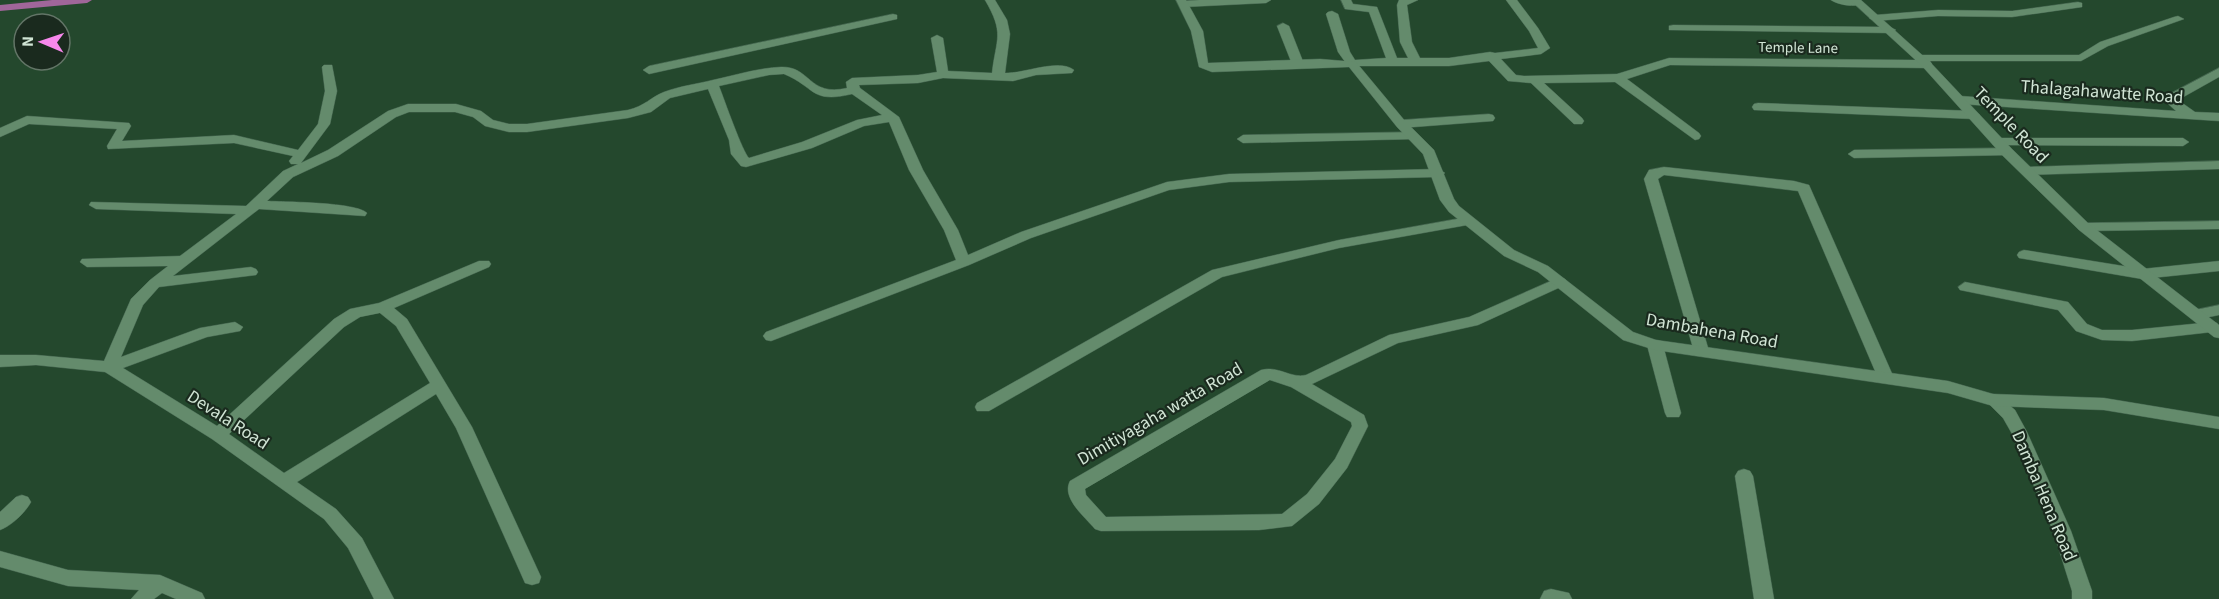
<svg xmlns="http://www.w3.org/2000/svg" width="2219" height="599" viewBox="0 0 2219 599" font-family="'Source Sans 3',sans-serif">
  <rect width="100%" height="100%" fill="#24482d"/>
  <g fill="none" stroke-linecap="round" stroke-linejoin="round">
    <path fill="#a0669a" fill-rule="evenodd" d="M 52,0 L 92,0 L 87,3 L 0,11 L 0,5 Z"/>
    <g stroke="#44654f" stroke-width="1">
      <path id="minor" d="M 985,0 L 995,0 L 1007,20 L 1010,34 L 1005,73 C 1023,74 1059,58 1074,70 L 1072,73 L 1036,75 L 1013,81 L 943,78 L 918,83 L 859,85 L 860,88 L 899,117 L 923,170 L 958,230 L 968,255 L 1021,232 L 1167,182 L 1229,174 L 1438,169 L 1445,173 L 1438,177 L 1229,182 L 1169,190 L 1031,238 L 969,265 L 771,341 L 766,340 L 763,336 L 766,332 L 956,260 L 944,230 L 909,170 L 889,122 L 864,126 L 812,148 L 746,167 L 741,166 L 731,154 L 729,140 L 708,89 L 670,98 L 651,112 L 628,118 L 527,132 L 509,132 L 485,126 L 473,117 L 455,112 L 409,112 L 396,117 L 338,156 L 293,177 L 267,201 C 286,202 356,202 367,213 L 365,216 L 259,209 L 173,276 L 251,267 L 256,269 L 258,272 L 256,275 L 159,287 L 143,305 L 121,357 L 200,328 L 235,322 L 243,327 L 240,331 L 207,337 L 123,368 L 217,426 L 334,319 L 350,309 L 379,303 L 479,261 L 489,261 L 491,264 L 489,267 L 394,308 L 407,319 L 472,427 L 541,577 L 539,583 L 532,585 L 525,583 L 456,428 L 436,394 L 297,482 L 336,509 L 362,538 L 394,599 L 374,599 L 348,548 L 324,519 L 212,439 L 105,372 L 36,365 L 0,367 L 0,355 L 36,355 L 104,361 L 131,299 L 150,280 L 168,266 L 87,267 L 80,262 L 82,259 L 180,256 L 236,214 L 96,209 L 89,205 L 91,202 L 246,206 L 283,171 L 298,164 L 291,164 L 289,161 L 293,156 L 234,143 L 108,149 L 107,146 L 117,129 L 29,124 L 0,137 L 0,128 L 27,116 L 129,123 L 131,126 L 122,141 L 234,135 L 298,150 L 318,124 L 325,91 L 322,67 L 324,65 L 332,65 L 337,91 L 330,124 L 301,163 L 328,150 L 388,111 L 408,104 L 456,104 L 481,111 L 493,120 L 509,124 L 527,124 L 628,110 C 645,106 651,97 664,92 C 680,86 697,84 713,80 C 736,75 758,68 781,67 C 811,66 808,97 847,88 L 846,82 L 852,78 L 918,75 L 937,72 L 931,38 L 937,35 L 943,38 L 948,71 L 992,73 C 996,38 1005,34 985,0 ZM 784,74 C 816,87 810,104 852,94 L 882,115 L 857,120 L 802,142 L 749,158 C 743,153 724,99 719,86 L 769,75 ZM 380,313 L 396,326 L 430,383 L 284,473 L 229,434 L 344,327 L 360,317 Z
        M 1199,0 L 1271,0 L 1266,3 L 1184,7 L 1179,4 L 1184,1 Z
        M 1341,0 L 1351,0 L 1353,4 L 1377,7 L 1397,58 L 1408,58 L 1400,42 L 1397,5 L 1399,0 L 1418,0 L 1407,5 L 1412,42 L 1420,58 L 1449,58 L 1490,52 L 1495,53 L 1538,48 L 1529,31 L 1506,0 L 1517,0 L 1538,28 L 1550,48 L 1541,54 L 1501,59 L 1516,75 L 1524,76 L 1617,74 L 1669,58 L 1915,60 L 1915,56 L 1919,55 L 2079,55 L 2100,42 L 2174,17 L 2178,16 L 2184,19 L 2108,46 L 2081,61 L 1930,61 L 1932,64 L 1926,68 L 1670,65 L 1627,79 L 1699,133 L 1701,136 L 1699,139 L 1695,140 L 1615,82 L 1544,83 L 1582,118 L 1584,121 L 1582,124 L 1574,124 L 1531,83 L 1508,81 L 1489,61 L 1449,66 L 1348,66 L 1338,52 L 1326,14 L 1328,12 L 1332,11 L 1338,14 L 1350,52 L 1355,60 L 1386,58 L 1369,12 L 1345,9 Z
        M 1831,0 L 1859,0 L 1863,3 C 1856,8 1838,5 1831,0 Z
        M 2078,2 L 2082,3 L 2082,7 L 2012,17 L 1938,16 L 1875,21 L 1869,18 L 1875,15 L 1938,10 L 2012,11 Z
        M 893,14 L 897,15 L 897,19 L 649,74 L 643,70 L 649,66 Z
        M 1283,23 L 1289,26 L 1304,64 L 1302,66 L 1294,66 L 1292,64 L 1277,26 Z
        M 1673,25 L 1890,27 L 1896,30 L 1890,33 L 1669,30 L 1669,26 Z
        M 2219,68 L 2219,77 L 2178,100 L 2195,112 L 2219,113 L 2219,121 L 1960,104 L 1954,100 L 1960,96 L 2176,111 L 2166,102 L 2166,96 Z
        M 1758,103 L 1974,111 L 1980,115 L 1974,119 L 1754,110 L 1752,107 L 1754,104 Z
        M 1489,114 L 1493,115 L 1495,118 L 1493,121 L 1401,128 L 1395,124 L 1401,120 Z
        M 1413,132 L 1419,136 L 1417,139 L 1243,143 L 1237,139 L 1243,135 Z
        M 1998,138 L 2183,138 L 2189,142 L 2183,146 L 1993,145 L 1992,142 Z
        M 2007,148 L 2013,152 L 2012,155 L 1854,158 L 1848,154 L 1854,150 Z
        M 2219,161 L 2219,169 L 2028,175 L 2021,171 L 2028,167 Z
        M 1664,167 L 1794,181 L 1809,185 L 1894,378 L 1892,382 L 1880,382 L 1878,378 L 1798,191 L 1664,175 L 1658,179 L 1709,351 L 1707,355 L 1695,355 L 1644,179 L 1649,170 Z
        M 1468,217 L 1475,221 L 1473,224 L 1339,248 L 1222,277 L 989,411 L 977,411 L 975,407 L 977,403 L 1212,270 L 1339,240 Z
        M 2219,221 L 2219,229 L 2084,231 L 2077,227 L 2084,223 Z
        M 2024,250 L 2142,269 L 2219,261 L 2219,271 L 2142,279 L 2019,258 L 2017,255 L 2019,252 Z
        M 1560,277 L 1565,279 L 1567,282 L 1565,285 L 1478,325 L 1398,343 L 1312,384 L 1364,415 L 1368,426 L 1347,468 L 1319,504 L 1292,526 L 1259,530 L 1101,531 L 1095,529 C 1085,517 1061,498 1070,481 L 1261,370 C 1278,365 1291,379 1306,375 L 1389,335 L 1469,317 ZM 1270,380 L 1291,387 L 1351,422 L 1352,426 L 1335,459 L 1307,494 L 1282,514 L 1106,517 L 1086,495 L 1085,489 Z
        M 1965,282 L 2068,302 L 2087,324 L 2102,330 L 2132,330 L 2212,322 L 2217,323 L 2219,328 L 2212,332 L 2132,341 L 2102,340 L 2076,331 L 2058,310 L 1960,290 L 1958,287 Z
        M 2219,305 L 2219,315 L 2195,320 L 2187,315 L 2190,311 Z
        M 1655,340 L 1661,341 L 1663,345 L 1681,413 L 1679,417 L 1667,417 L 1665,413 L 1647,345 L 1649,341 Z
        M 1993,394 L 1999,396 L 2015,410 L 2027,432 L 2071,531 L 2092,591 L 2092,599 L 2072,599 L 2072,591 L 2053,531 L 2011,432 L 2003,418 L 1985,400 L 1987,396 Z
        M 1744,469 L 1750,471 L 1753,476 L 1774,599 L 1754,599 L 1735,476 L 1738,471 Z
        M 22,495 L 28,497 L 31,502 C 25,513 11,526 0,530 L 0,512 L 16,497 Z
        M 0,551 L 68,570 L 160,575 L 202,593 L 205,599 L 176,599 L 162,593 L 154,599 L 131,599 L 139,590 L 68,586 L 0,567 Z
        M 1551,589 L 1569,593 L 1572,599 L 1540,599 L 1544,591 Z"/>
    </g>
    <g stroke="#44654f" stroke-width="1">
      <path id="tertiary" d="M 1176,0 L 1186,0 L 1203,31 L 1208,63 L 1320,59 L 1356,62 L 1405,121 L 1434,150 L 1454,199 L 1459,206 L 1514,250 L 1548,266 L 1633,332 L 1656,340 L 1948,381 L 1993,394 L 2104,398 L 2219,417 L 2219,429 L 2104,410 L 1993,406 L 1948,393 L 1655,350 L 1623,340 L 1538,272 L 1504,256 L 1449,212 L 1440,200 L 1423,154 L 1397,127 L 1349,67 L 1212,72 L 1199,67 L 1191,31 Z
        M 1850,0 L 1861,0 L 1930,62 L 2012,149 L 2089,224 L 2219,325 L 2219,338 L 2214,337 L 2079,230 L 2002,155 L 1922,66 Z"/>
    </g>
    <use href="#minor" fill="#648b6c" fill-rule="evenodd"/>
    <use href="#tertiary" fill="#648b6c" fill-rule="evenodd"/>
  </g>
  <g text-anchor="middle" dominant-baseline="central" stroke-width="4.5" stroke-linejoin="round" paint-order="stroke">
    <g font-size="15" fill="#d1e5d5" stroke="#1a2a1e">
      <text transform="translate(1798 48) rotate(1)">Temple Lane</text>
    </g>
    <g font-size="18" fill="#d1e5d5" stroke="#1a2a1e">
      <text transform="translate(2102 92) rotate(4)">Thalagahawatte Road</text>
      <text transform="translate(2011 125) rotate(46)">Temple Road</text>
      <text transform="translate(1712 331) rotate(10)">Dambahena Road</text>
      <text transform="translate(1160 414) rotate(-30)">Dimitiyagaha watta Road</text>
      <text transform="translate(228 420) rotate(33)">Devala Road</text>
      <text transform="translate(2044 496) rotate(67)">Damba Hena Road</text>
    </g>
  </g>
  <g transform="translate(42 42) rotate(272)"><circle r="28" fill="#1a2a1e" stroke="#637567" stroke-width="1.5"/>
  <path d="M0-4.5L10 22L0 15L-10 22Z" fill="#f788ec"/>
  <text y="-9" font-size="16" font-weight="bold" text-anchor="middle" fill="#d1e5d5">N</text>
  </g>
</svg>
